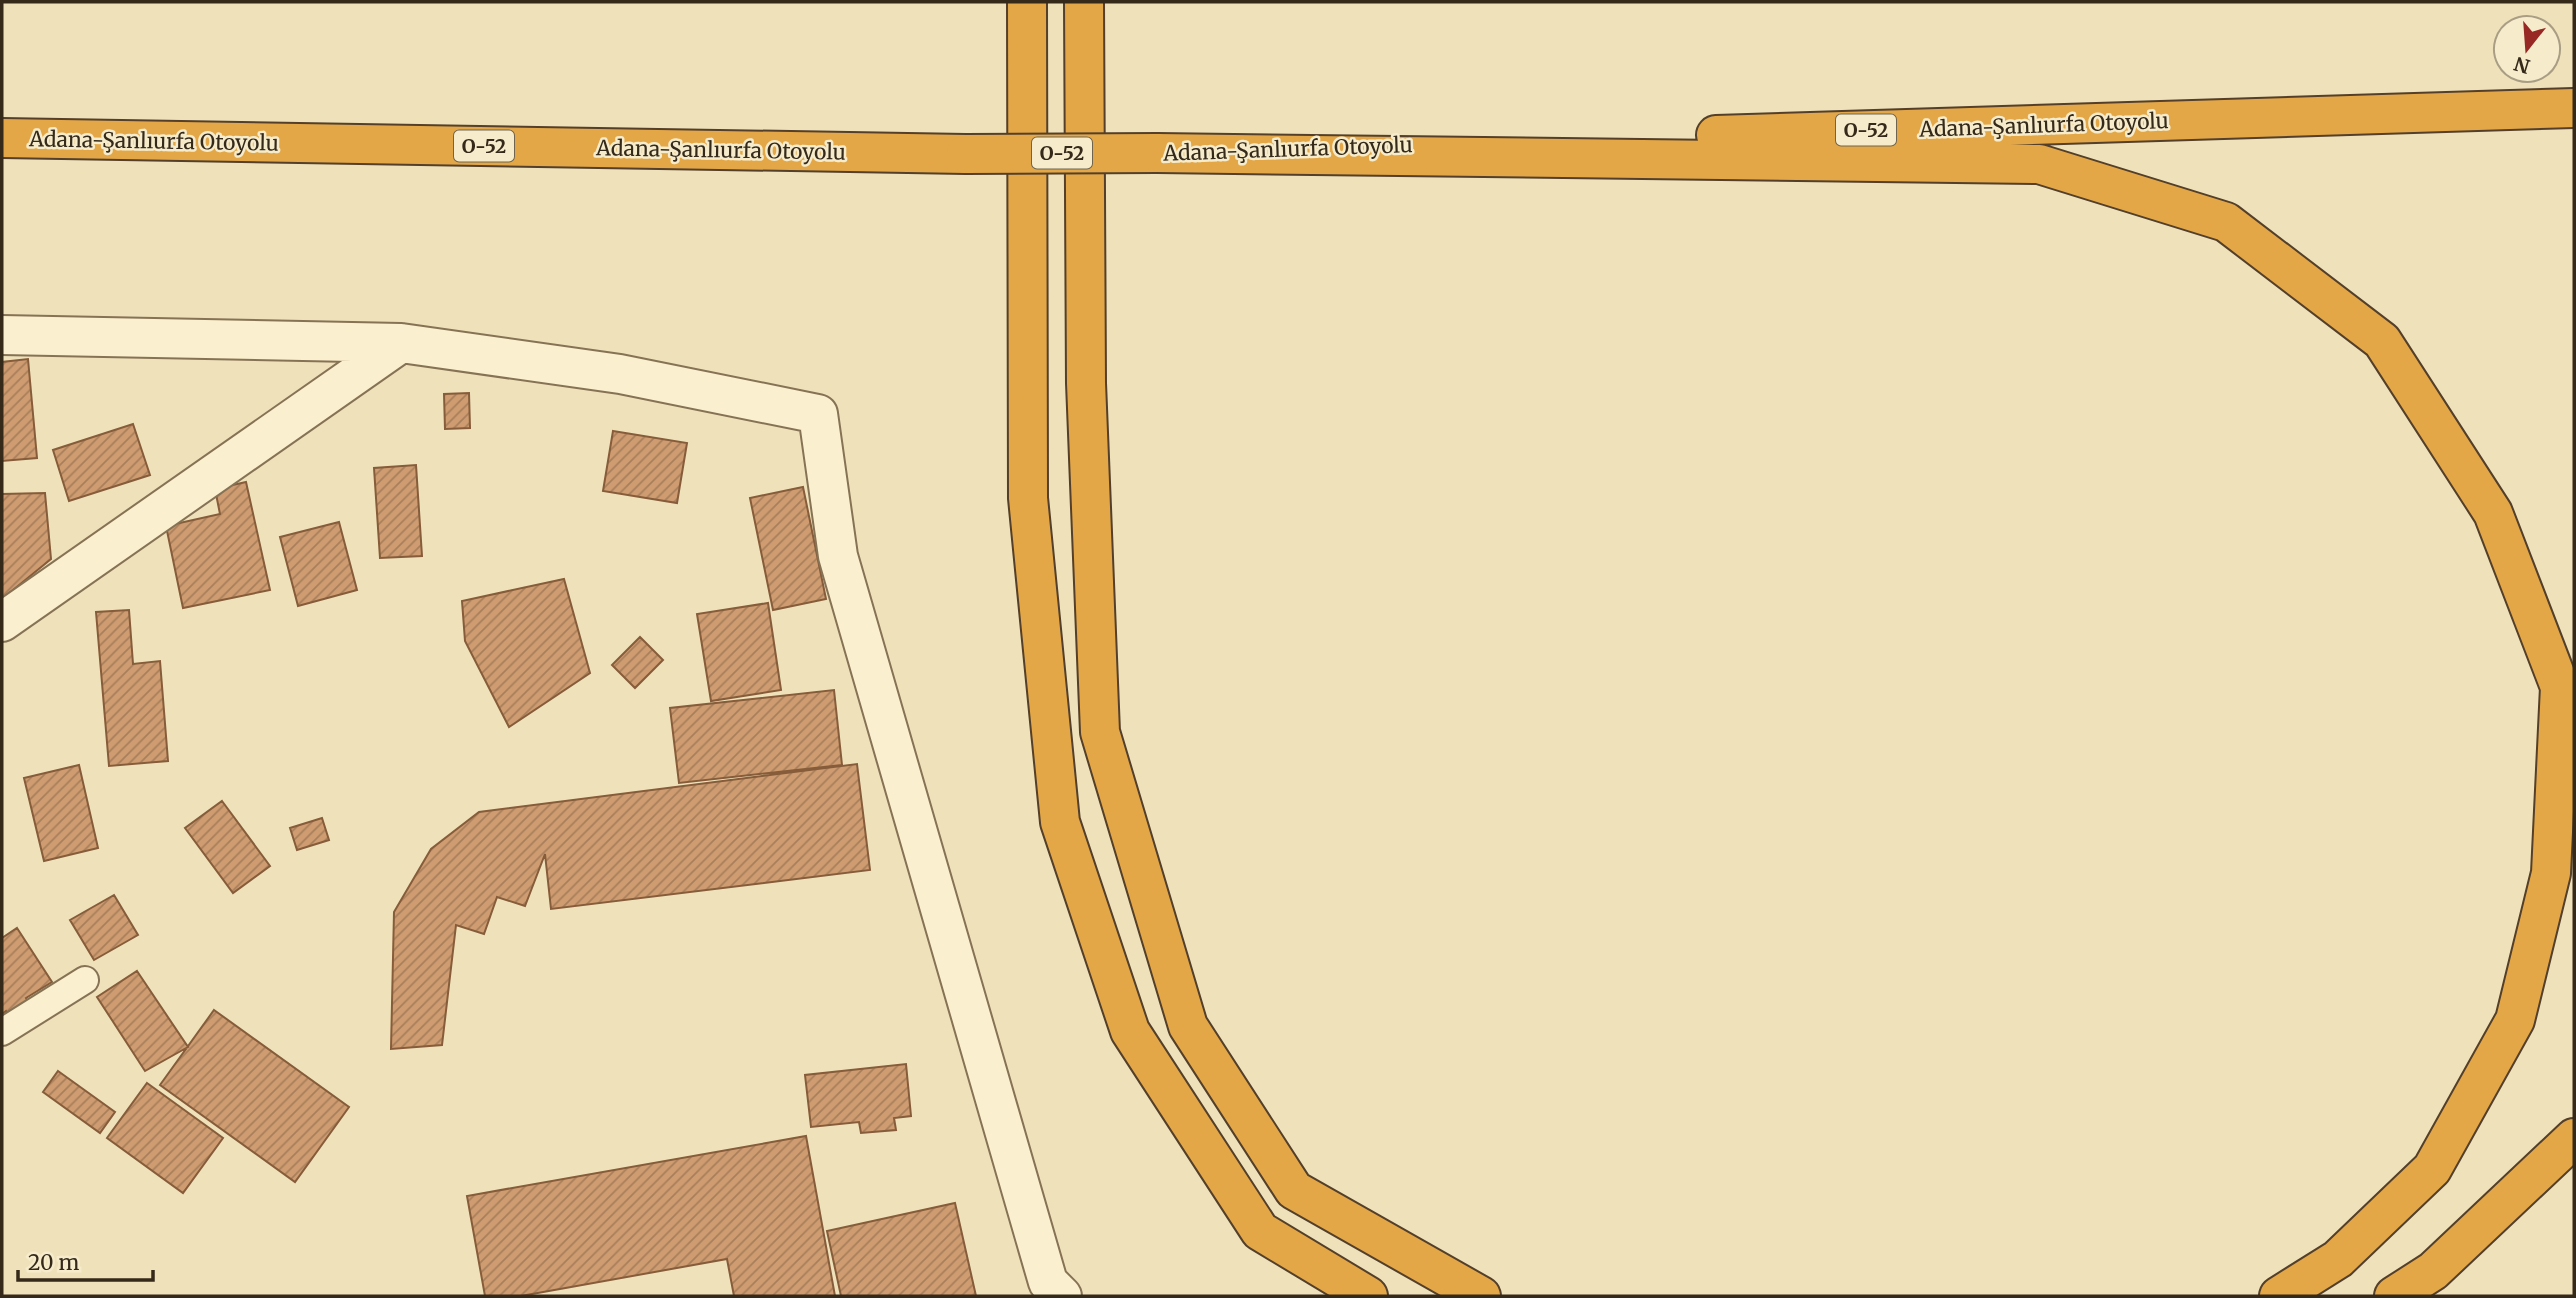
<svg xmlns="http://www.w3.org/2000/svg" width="2576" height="1298" viewBox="0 0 2576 1298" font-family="Merriweather,serif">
  <defs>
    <pattern id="building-hatch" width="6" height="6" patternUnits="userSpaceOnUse" patternTransform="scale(1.75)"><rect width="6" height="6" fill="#ce9c70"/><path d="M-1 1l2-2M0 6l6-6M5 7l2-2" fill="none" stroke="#a87f5b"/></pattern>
  </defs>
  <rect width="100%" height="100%" fill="#efe2bb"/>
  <path fill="url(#building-hatch)" stroke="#865c3a" stroke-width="2" d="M 28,359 L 37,458 L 2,461 L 2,362 Z
    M 469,393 L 470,428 L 445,429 L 444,394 Z
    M 133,424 L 150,475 L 69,501 L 53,450 Z
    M 613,431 L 687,443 L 677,503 L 603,491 Z
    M 416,465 L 422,556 L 380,558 L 374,468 Z
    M 246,482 L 270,590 L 183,608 L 166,526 L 220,514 L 215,489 Z
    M 803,487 L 826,599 L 773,610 L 750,498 Z
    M 45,493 L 51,559 L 2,599 L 2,494 Z
    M 339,522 L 357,590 L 298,606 L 280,537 Z
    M 564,579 L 590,673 L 509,727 L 465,641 L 462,601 Z
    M 768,603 L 781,690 L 711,701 L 697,614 Z
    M 129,610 L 133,664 L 160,661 L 168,761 L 109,766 L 96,612 Z
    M 640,637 L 663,660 L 635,688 L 612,665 Z
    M 834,690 L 842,765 L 679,783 L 670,708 Z
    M 857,764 L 870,870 L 551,909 L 545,854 L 525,906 L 497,897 L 484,934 L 456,925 L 442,1045 L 391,1049 L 394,912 L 431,849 L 479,812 Z
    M 79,765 L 98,848 L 44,861 L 24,778 Z
    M 222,801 L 270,866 L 233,893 L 185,828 Z
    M 322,818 L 329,840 L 297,850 L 290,828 Z
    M 114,895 L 138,935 L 94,960 L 70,920 Z
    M 17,928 L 52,982 L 26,998 L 30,1005 L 10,1018 L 6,1011 L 2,1014 L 2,938 Z
    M 137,971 L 188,1047 L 145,1071 L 97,997 Z
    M 214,1010 L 349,1107 L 295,1182 L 160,1085 Z
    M 906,1064 L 911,1116 L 894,1118 L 896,1130 L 861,1133 L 859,1122 L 811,1127 L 805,1075 Z
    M 58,1071 L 115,1112 L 100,1133 L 43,1092 Z
    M 147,1083 L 223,1138 L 183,1193 L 107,1138 Z
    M 806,1136 L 835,1296 L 734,1296 L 727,1259 L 521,1296 L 485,1296 L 467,1196 Z
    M 955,1203 L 976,1296 L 841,1296 L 827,1231 Z"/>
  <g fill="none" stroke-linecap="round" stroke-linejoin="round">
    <g stroke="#867255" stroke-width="30">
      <path id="lane" d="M 2,1032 L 85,980"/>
    </g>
    <g stroke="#867255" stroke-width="42">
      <path id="street" d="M 2,335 L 401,343 L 620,374 L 818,414 L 838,556 L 1048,1282 L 1062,1296
        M 2,622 L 401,343"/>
    </g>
    <g stroke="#533f2a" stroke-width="42">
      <path id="highway" d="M 1027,2 L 1028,498 L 1060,822 L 1130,1031 L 1260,1231 L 1368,1296
        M 1084,2 L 1086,383 L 1100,732 L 1188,1026 L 1294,1190 L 1481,1296
        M 1716,135 L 2574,108
        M 2,138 L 966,154
        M 1157,153 L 2039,164 L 2226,222 L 2382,341 L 2493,513 L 2560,687 L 2551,873 L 2515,1020 L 2432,1169 L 2338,1259 L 2279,1296
        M 2394,1296 L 2433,1271 L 2574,1138"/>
    </g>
    <use href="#lane" stroke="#faefce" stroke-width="26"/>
    <use href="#street" stroke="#faefce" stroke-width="38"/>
    <use href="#highway" stroke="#e3a747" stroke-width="38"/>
    <g stroke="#533f2a" stroke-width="42" stroke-linecap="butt">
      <path id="highway-bridge" d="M 966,154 L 1157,153"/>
    </g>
    <use href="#highway-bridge" stroke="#e3a747" stroke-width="38"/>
  </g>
  <g text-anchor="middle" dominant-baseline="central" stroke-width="5" stroke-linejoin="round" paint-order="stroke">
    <g fill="#f6eccb" stroke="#6f644f" stroke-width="2">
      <rect x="1836" y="114.5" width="60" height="31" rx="5"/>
      <rect x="454" y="130.5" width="60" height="31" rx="5"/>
      <rect x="1032" y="137.5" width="60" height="31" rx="5"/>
    </g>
    <g font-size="19" font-weight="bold" fill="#35291a">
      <text x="1866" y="130">O-52</text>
      <text x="484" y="146">O-52</text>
      <text x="1062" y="153">O-52</text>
    </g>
    <g font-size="21" fill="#35291a" stroke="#f6eccb">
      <text transform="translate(2044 125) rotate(-2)">Adana-Şanlıurfa Otoyolu</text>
      <text transform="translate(154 141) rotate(1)">Adana-Şanlıurfa Otoyolu</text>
      <text transform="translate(1288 149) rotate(-2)">Adana-Şanlıurfa Otoyolu</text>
      <text transform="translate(721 150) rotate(1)">Adana-Şanlıurfa Otoyolu</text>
    </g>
  </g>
  <rect width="2576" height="1298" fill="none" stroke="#35291a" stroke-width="7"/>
  <g transform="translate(2527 49) rotate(197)"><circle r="33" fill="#f6eccb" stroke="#a99e84" stroke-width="2"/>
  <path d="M0-5L12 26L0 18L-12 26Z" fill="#972823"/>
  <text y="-10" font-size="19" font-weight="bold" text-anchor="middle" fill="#35291a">N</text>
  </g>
  <path d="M18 1270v10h135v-10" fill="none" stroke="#35291a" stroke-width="3.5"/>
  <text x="28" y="1270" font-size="21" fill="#35291a" stroke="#f6eccb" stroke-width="5" paint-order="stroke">20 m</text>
</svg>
